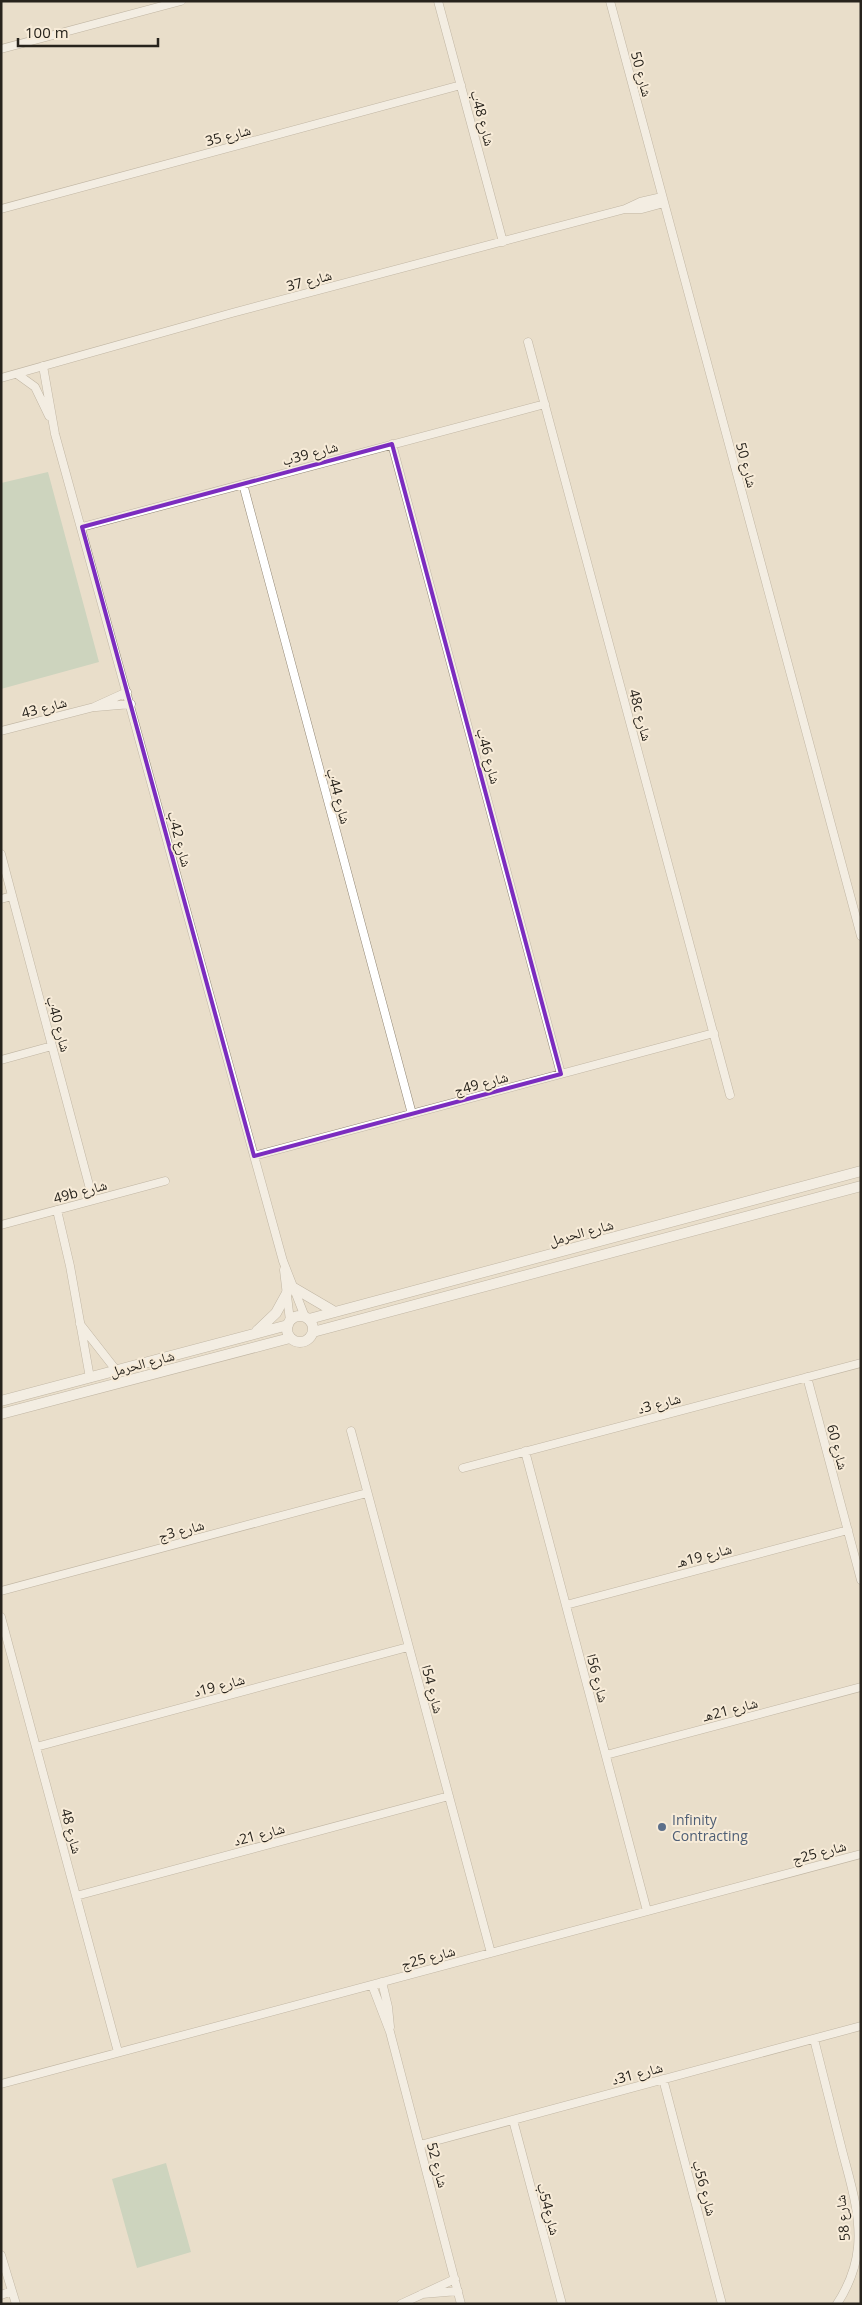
<svg xmlns="http://www.w3.org/2000/svg" width="862" height="2305" viewBox="0 0 862 2305" font-family="'Open Sans','Noto Naskh Arabic',sans-serif">
  <rect width="100%" height="100%" fill="#e9decb"/>
  <path fill="#abc7af" d="M 48,472 L 99,662 L 1,689 L 1,483 Z
    M 166,2163 L 191,2252 L 137,2268 L 112,2179 Z"/>
  <g fill="none" stroke-linecap="round" stroke-linejoin="round">
    <g stroke="#918675" stroke-width="9">
      <path id="minor" d="M 438,1 L 503,242
        M 610,1 L 861,936
        M 1,49 L 181,1
        M 1,209 L 461,85
        M 627,209 L 642,209 L 664,203
        M 528,342 L 730,1095
        M 43,366 L 55,434 L 283,1261 L 305,1317
        M 17,374 L 35,387 L 49,416
        M 1,378 L 232,313 L 625,209 L 640,202 L 662,197
        M 392,444 L 561,1074
        M 243,484 L 412,1114
        M 82,527 L 545,404
        M 96,707 L 131,704
        M 1,731 L 94,707 L 127,692
        M 1,854 L 93,1200
        M 1,899 L 12,896
        M 1,1060 L 52,1046
        M 254,1156 L 714,1033
        M 57,1210 L 70,1266 L 90,1378
        M 1,1225 L 165,1181
        M 284,1270 L 290,1321
        M 80,1324 L 116,1370
        M 807,1377 L 861,1580
        M 351,1431 L 491,1953
        M 525,1451 L 647,1911
        M 463,1468 L 861,1363
        M 1,1591 L 367,1493
        M 566,1605 L 848,1530
        M 1,1617 L 118,2052
        M 36,1747 L 408,1647
        M 606,1755 L 861,1687
        M 76,1896 L 449,1796
        M 382,1982 L 388,2007 L 390,2027
        M 372,1985 L 390,2032 L 461,2304
        M 814,2039 C 823,2076 833,2113 842,2150 C 850,2181 861,2214 858,2247 C 856,2268 848,2287 837,2304
        M 663,2079 L 722,2304
        M 1,2084 L 861,1854
        M 513,2120 L 562,2304
        M 420,2145 L 861,2026
        M 1,2255 L 16,2304
        M 422,2294 L 458,2291
        M 1,2295 L 12,2291
        M 401,2304 L 455,2279"/>
    </g>
    <g stroke="#918675" stroke-width="11">
      <path id="tertiary" d="M 294,1288 L 335,1312
        M287 1329a13 13 0 1 1 26 0a13 13 0 1 1-26 0Z
        M 309,1319 L 861,1171
        M 257,1331 L 276,1313 L 287,1293
        M 313,1332 L 861,1186
        M 1,1401 L 288,1325
        M 1,1414 L 290,1338"/>
    </g>
    <use href="#minor" stroke="#fff" stroke-width="8"/>
    <use href="#tertiary" stroke="#fff" stroke-width="10"/>
  </g>
  <path d="M0 0H862V2305H0ZM 392,444 L 561,1074 L 254,1156 L 82,527 Z" fill="#e9decb" fill-opacity=".55" fill-rule="evenodd"/>
  <path fill="none" stroke="#7b2cbf" stroke-width="4" stroke-linejoin="round" d="M 392,444 L 561,1074 L 254,1156 L 82,527 Z"/>
  <circle fill="#5c6f8a" stroke="#f7ebd8" stroke-width="2" cx="662" cy="1827" r="5"/>
  <g text-anchor="middle" dominant-baseline="central" stroke-width="4" stroke-linejoin="round" paint-order="stroke">
    <g font-size="14" fill="#27231c" stroke="#f7ebd8">
      <text transform="translate(642 74) rotate(75)">شارع 50</text>
      <text transform="translate(483 118) rotate(75)">شارع 48ب</text>
      <text transform="translate(228 135) rotate(-15)">شارع 35</text>
      <text transform="translate(309 280) rotate(-15)">شارع 37</text>
      <text transform="translate(310 453) rotate(-15)">شارع 39ب</text>
      <text transform="translate(747 465) rotate(75)">شارع 50</text>
      <text transform="translate(44 707) rotate(-15)">شارع 43</text>
      <text transform="translate(641 715) rotate(75)">48c شارع</text>
      <text transform="translate(489 756) rotate(75)">شارع 46ب</text>
      <text transform="translate(339 796) rotate(75)">شارع 44ب</text>
      <text transform="translate(180 839) rotate(75)">شارع 42ب</text>
      <text transform="translate(59 1024) rotate(75)">شارع 40ب</text>
      <text transform="translate(481 1083) rotate(-15)">شارع 49ج</text>
      <text transform="translate(80 1191) rotate(-15)">49b شارع</text>
      <text transform="translate(581 1232) rotate(-15)">شارع الحرمل</text>
      <text transform="translate(142 1363) rotate(-15)">شارع الحرمل</text>
      <text transform="translate(659 1403) rotate(-15)">شارع 3د</text>
      <text transform="translate(838 1447) rotate(75)">شارع 60</text>
      <text transform="translate(181 1530) rotate(-15)">شارع 3ج</text>
      <text transform="translate(704 1555) rotate(-15)">شارع 19هـ</text>
      <text transform="translate(598 1678) rotate(75)">شارع 56ا</text>
      <text transform="translate(219 1685) rotate(-15)">شارع 19د</text>
      <text transform="translate(433 1689) rotate(75)">شارع 54ا</text>
      <text transform="translate(730 1709) rotate(-15)">شارع 21هـ</text>
      <text transform="translate(72 1831) rotate(75)">شارع 48</text>
      <text transform="translate(259 1834) rotate(-15)">شارع 21د</text>
      <text transform="translate(819 1852) rotate(-15)">شارع 25ج</text>
      <text transform="translate(428 1957) rotate(-15)">شارع 25ج</text>
      <text transform="translate(637 2073) rotate(-15)">شارع 31د</text>
      <text transform="translate(438 2165) rotate(75)">شارع 52</text>
      <text transform="translate(705 2188) rotate(75)">شارع 56ب</text>
      <text transform="translate(549 2209) rotate(75)">شارع54ب</text>
      <text transform="translate(842 2218) rotate(-96)">شارع 58</text>
    </g>
    <g font-size="14" fill="#4e5e75" stroke="#f7ebd8" text-anchor="start">
      <text x="672" y="1819">Infinity<tspan x="672" dy="16">Contracting</tspan></text>
    </g>
  </g>
  <rect width="862" height="2305" fill="none" stroke="#27231c" stroke-width="5"/>
  <path d="M18 38v8h140v-8" fill="none" stroke="#27231c" stroke-width="2.5"/>
  <text x="25" y="38" font-size="15" fill="#27231c" stroke="#f7ebd8" stroke-width="4" paint-order="stroke">100 m</text>
</svg>
